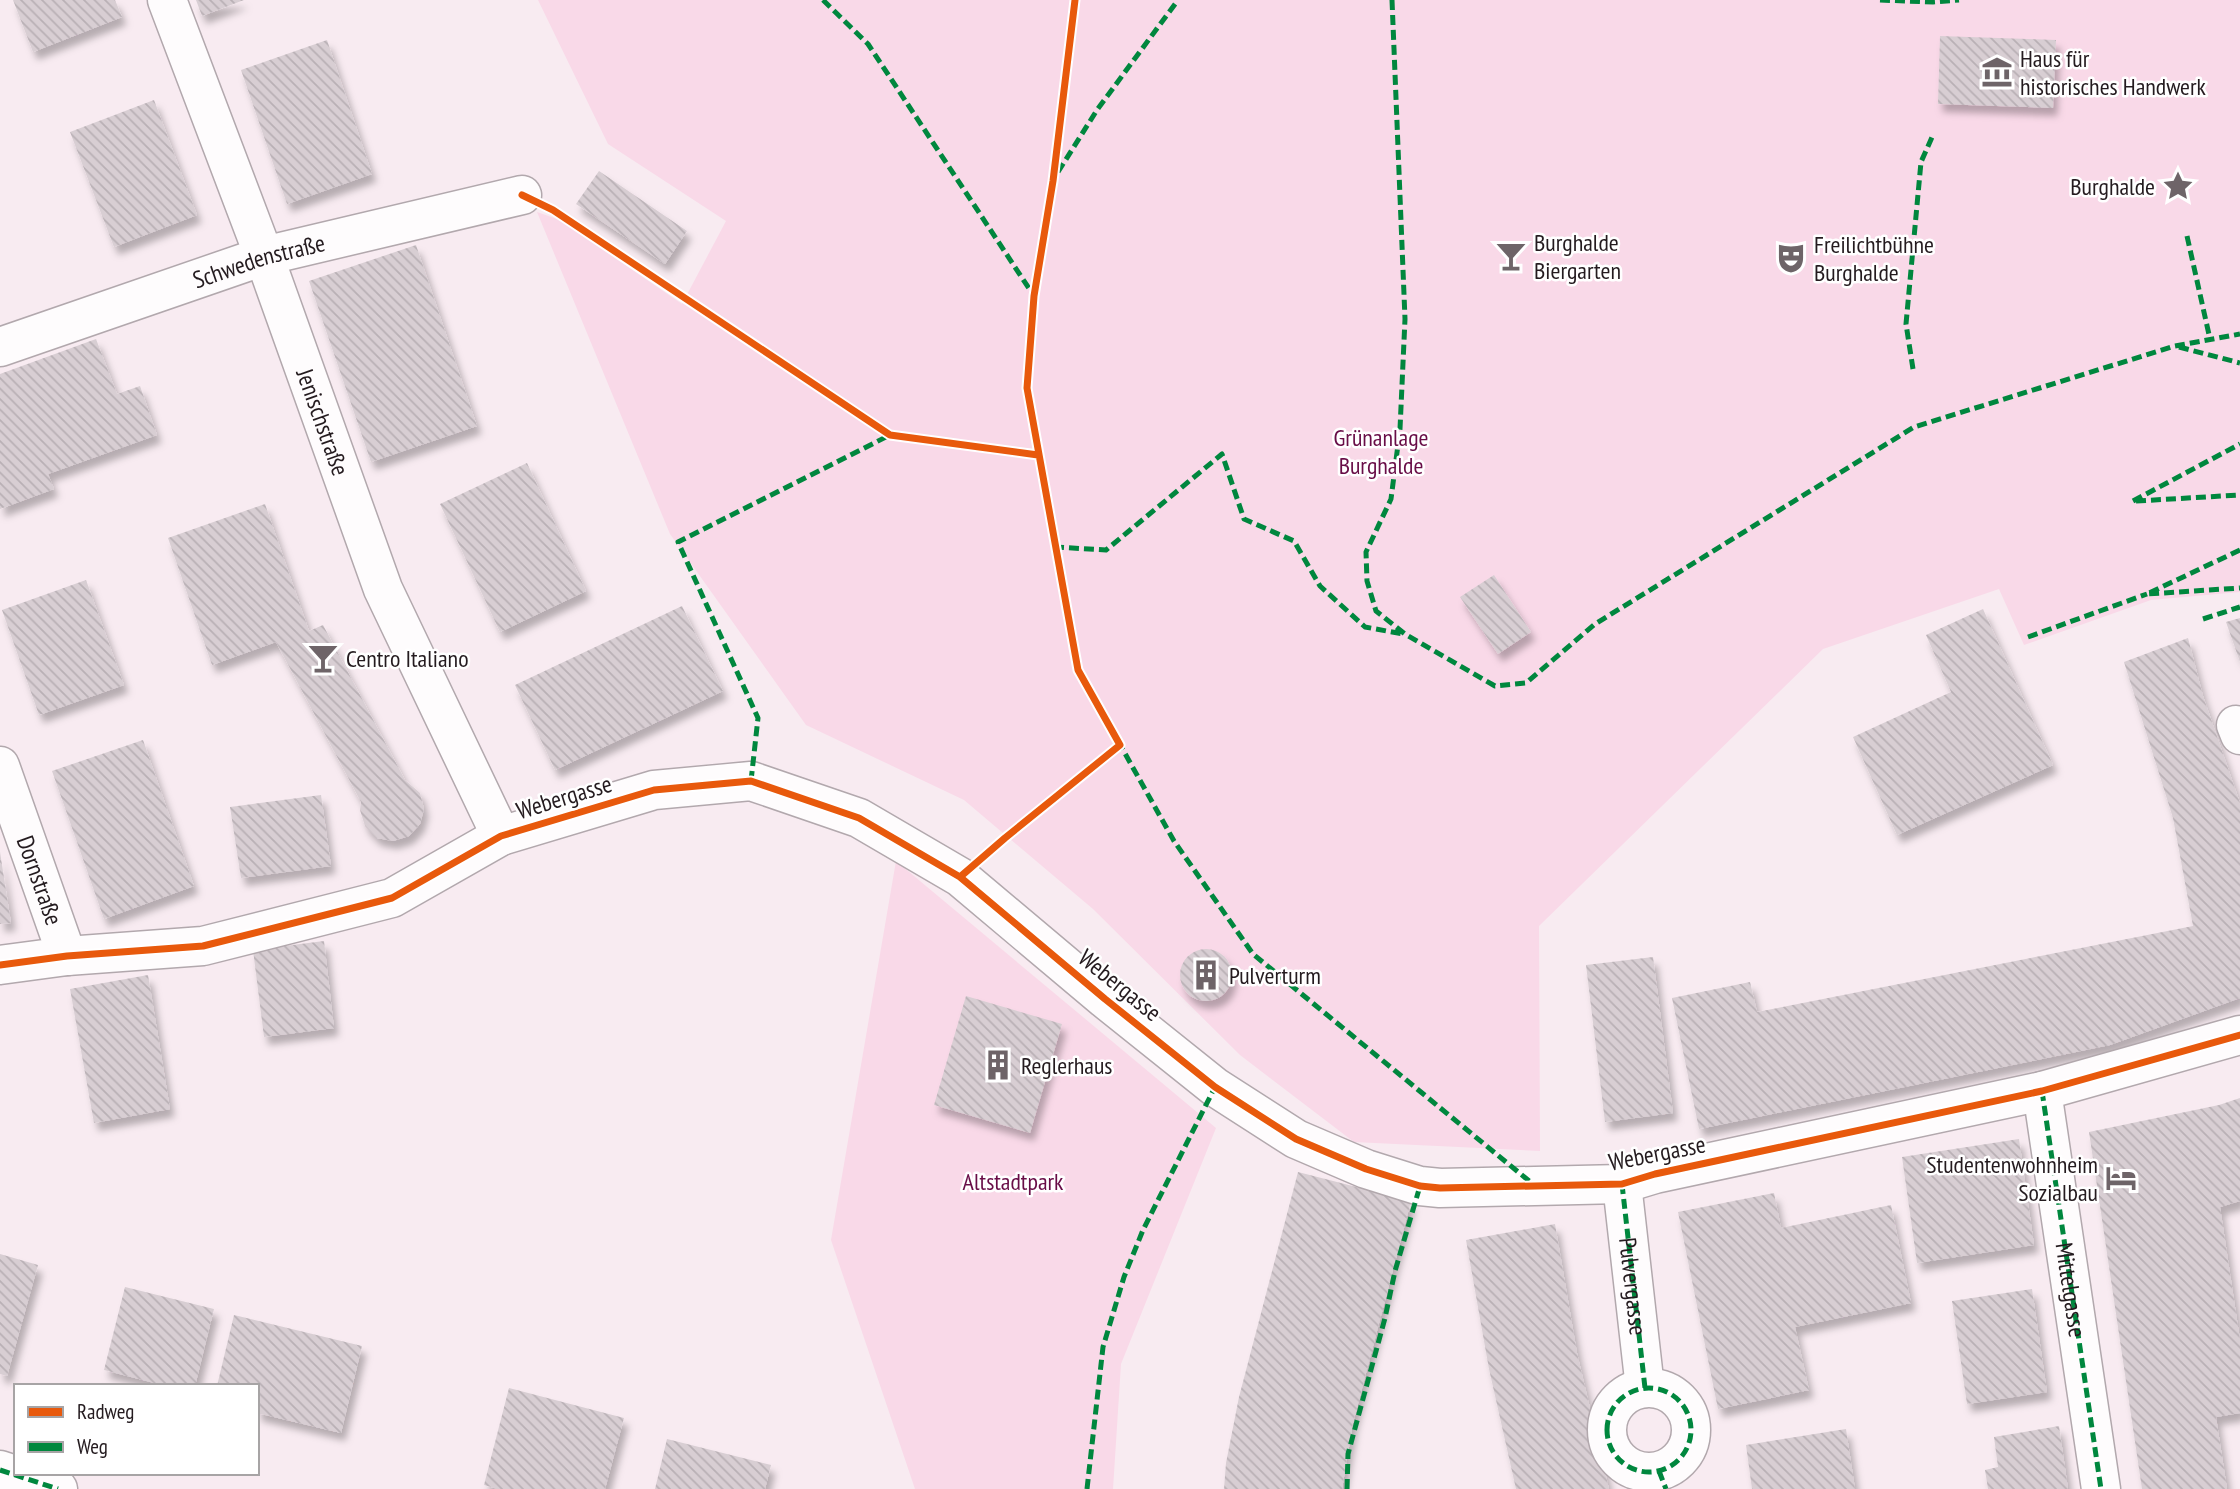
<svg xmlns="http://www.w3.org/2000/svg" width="2240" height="1489" viewBox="0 0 2240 1489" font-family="'PT Sans Narrow',sans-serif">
  <defs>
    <pattern id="building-back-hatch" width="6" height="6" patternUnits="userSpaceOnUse" patternTransform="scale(1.75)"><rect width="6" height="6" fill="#d8ced3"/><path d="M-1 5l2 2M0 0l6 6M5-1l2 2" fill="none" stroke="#b9b0b5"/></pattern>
    <filter id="shadow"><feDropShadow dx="4.5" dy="8" stdDeviation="3.5" flood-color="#0004"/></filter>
  </defs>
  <rect width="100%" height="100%" fill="#f8ebf1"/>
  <path fill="#f9d9e8" d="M 538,0 L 2240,0 L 2240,592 L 2151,600 L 2024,645 L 1999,589 L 1823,649 L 1539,926 L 1540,1151 L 1354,1142 L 1240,1055 L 1093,909 L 964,800 L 806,725 L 670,534 L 537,212 L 560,220 L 682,304 L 726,221 L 608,144 Z
    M 896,861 L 1216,1128 L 1121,1364 L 1113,1489 L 915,1489 L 831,1240 Z"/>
  <path fill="url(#building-back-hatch)" filter="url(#shadow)" d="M 13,0 L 115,0 L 122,17 L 33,52 Z
    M 196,0 L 244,0 L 202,16 Z
    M 1940,36 L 2056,40 L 2053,108 L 1938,104 Z
    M 327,40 L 372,174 L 287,204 L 241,70 Z
    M 154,100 L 197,215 L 114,247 L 70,132 Z
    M 599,171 L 687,231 L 665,264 L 576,204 Z
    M 416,245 L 477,426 L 371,462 L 309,281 Z
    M 96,339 L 117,394 L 140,386 L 157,435 L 48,474 L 54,489 L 0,509 L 0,374 Z
    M 527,463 L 586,591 L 500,632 L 440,504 Z
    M 265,504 L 309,631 L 323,625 L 405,780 L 420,793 L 424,809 L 420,824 L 409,836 L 393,841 L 377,838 L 365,826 L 360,810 L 361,802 L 276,642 L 212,665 L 168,538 Z
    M 1494,575 L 1531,632 L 1498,654 L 1460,597 Z
    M 86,580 L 124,685 L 39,715 L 2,610 Z
    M 682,606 L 723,691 L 555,770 L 515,685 Z
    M 1983,609 L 2053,765 L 1897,835 L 1853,737 L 1951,692 L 1926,635 Z
    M 2240,618 L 2240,662 L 2226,622 Z
    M 2188,638 L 2203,696 L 2240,803 L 2240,998 L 2110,1045 L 1699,1129 L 1672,998 L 1750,982 L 1757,1012 L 2193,926 L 2173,818 L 2124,662 Z
    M 143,740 L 194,886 L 104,919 L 52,771 Z
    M 321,795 L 331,866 L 241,878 L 230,807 Z
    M 0,852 L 11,923 L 0,924 Z
    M 324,941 L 334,1028 L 264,1037 L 253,950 Z
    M1180 975a26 26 0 1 1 52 0a26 26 0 1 1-52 0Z
    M 1653,957 L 1673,1113 L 1605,1122 L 1586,965 Z
    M 148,975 L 170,1109 L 94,1123 L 70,989 Z
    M 966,996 L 1062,1024 L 1030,1133 L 934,1105 Z
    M 2240,1098 L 2240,1201 L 2220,1207 L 2240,1340 L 2240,1413 L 2216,1417 L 2227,1489 L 2142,1489 L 2089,1132 L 2219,1105 Z
    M 2019,1139 L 2034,1245 L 1917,1263 L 1902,1157 Z
    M 1298,1172 L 1411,1201 L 1353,1423 L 1342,1489 L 1224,1489 L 1226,1463 L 1239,1397 Z
    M 1774,1193 L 1781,1228 L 1891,1205 L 1911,1303 L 1795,1327 L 1809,1390 L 1718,1409 L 1678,1212 Z
    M 1555,1224 L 1577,1353 L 1609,1489 L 1516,1489 L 1489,1369 L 1466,1240 Z
    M 0,1254 L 38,1265 L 7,1376 L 0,1374 Z
    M 125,1287 L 214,1309 L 195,1386 L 166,1386 L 104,1370 Z
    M 2032,1289 L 2047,1392 L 1967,1404 L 1952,1301 Z
    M 234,1315 L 362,1346 L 341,1433 L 257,1413 L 257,1386 L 217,1386 Z
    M 509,1388 L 624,1418 L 605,1489 L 498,1489 L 484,1485 Z
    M 2059,1426 L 2068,1489 L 1988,1489 L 1985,1470 L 1998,1467 L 1994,1437 Z
    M 1846,1429 L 1855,1489 L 1752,1489 L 1746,1445 Z
    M 667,1439 L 771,1465 L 765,1489 L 655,1489 Z"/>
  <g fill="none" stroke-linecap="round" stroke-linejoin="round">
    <g stroke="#b2a8ad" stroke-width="41">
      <g id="minor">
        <path id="s1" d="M 167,0 L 264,256 L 383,589 L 501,836"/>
        <path id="s2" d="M 0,347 L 264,256 L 522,195"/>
        <path d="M 2236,725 L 2240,735"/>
        <path id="s3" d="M 0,766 L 67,956"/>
        <path d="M 0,965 L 67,956 L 203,946 L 392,898 L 501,836 L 654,790 L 751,781 L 859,818 L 960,877 L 1105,999 L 1215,1087 L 1296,1139 L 1366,1169 L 1420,1186 L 1440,1188 L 1622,1184 L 1655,1174 L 2042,1091 L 2240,1035"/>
        <path id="s4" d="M 2042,1091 L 2101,1489"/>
        <path id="s5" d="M 1622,1184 L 1645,1388"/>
        <circle cx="1649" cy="1430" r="42"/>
        <path d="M 0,1470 L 58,1489"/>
      </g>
    </g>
    <use href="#minor" stroke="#fefcfd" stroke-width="38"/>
    <path stroke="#00873e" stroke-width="5" stroke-dasharray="10 5" stroke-linecap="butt" d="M 823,0 L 868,44 L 1034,296
      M 1392,0 L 1405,319 L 1400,429 L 1391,499 L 1366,552 L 1367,581 L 1376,611 L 1405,634 L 1495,686 L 1526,683 L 1595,624 L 1914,427 L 2175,346 L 2240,334
      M 1880,0 L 1933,2 L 1959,0
      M 1058,172 L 1097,110 L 1178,0
      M 2187,236 L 2210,339
      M 2179,347 L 2240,363
      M 1913,369 L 1906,324 L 1921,162 L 1933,135
      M 2133,501 L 2240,444
      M 2136,501 L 2240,495
      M 1054,547 L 1106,550 L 1222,454 L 1244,519 L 1294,541 L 1320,586 L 1365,627 L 1403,634
      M 2240,550 L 2147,594 L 2240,588
      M 2203,619 L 2240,607
      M 2028,637 L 2147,594
      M 1118,741 L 1174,841 L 1253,954 L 1534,1185
      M 751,781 L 758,718 L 678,542 L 890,435
      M 2042,1091 L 2101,1489
      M 1622,1184 L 1645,1388
      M1607 1430a42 42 0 1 1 84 0a42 42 0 1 1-84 0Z
      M 0,1470 L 58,1489
      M 1659,1471 L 1666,1489
      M 1087,1489 L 1103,1347 L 1124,1277 L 1143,1230 L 1215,1087
      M 1347,1489 L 1348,1454 L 1385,1318 L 1395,1271 L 1420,1186"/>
    <g stroke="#fff" stroke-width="11">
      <path id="cycleway" d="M 522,195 L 553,210 L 890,435 L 1038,455
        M 960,877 L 1005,838 L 1120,745 L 1078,670 L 1027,388 L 1034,296 L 1053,181 L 1075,0
        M 0,965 L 67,956 L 203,946 L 392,898 L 501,836 L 654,790 L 751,781 L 859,818 L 960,877 L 1105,999 L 1215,1087 L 1296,1139 L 1366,1169 L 1420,1186 L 1440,1188 L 1622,1184 L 1655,1174 L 2042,1091 L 2240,1035"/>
    </g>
    <use href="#cycleway" stroke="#e8590c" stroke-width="7"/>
  </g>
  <defs>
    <g id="museum-bare" transform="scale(2.415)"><path d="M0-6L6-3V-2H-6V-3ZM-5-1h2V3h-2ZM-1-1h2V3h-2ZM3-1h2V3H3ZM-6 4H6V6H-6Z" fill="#6e6468" stroke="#fff" stroke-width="2.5" paint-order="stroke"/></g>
    <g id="sight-bare" transform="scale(2.415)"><path d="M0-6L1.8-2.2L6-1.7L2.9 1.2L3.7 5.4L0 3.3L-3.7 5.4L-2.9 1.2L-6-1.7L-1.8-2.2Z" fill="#6e6468" stroke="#fff" stroke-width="2.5" paint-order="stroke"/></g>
    <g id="bar-bare" transform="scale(2.415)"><path d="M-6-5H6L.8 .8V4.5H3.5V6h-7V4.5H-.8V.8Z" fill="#6e6468" stroke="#fff" stroke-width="2.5" paint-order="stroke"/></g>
    <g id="theatre-bare" transform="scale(2.415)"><path d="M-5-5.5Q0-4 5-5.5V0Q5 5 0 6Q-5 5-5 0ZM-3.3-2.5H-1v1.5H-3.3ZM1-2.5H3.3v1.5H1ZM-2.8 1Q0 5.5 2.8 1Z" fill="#6e6468" stroke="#fff" stroke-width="2.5" paint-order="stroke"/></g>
    <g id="building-bare" transform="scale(2.415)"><path d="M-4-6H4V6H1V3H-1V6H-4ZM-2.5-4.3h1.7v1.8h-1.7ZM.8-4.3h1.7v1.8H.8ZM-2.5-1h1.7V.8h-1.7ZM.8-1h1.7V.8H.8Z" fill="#6e6468" stroke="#fff" stroke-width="2.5" paint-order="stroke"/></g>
    <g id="hotel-bare" transform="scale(2.415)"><path d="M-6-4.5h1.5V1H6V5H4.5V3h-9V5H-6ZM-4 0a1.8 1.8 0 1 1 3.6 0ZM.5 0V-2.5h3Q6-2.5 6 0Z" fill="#6e6468" stroke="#fff" stroke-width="2.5" paint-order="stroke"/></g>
  </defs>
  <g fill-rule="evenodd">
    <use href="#museum-bare" x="1997" y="72"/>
    <use href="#sight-bare" x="2178" y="186"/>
    <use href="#bar-bare" x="1511" y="256"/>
    <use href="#theatre-bare" x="1791" y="258"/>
    <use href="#bar-bare" x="323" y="658"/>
    <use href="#building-bare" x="1206" y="975"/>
    <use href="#building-bare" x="998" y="1065"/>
    <use href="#hotel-bare" x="2121" y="1178"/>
  </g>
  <g text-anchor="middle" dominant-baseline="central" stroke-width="5" stroke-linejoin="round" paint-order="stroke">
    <g font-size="24" fill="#241b1f" stroke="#fff" text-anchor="start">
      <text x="2020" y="58">Haus für<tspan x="2020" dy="28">historisches Handwerk</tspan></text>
      <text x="2155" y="186" text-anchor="end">Burghalde</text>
      <text x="1534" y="242">Burghalde<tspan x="1534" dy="28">Biergarten</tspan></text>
      <text x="1814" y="244">Freilichtbühne<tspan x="1814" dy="28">Burghalde</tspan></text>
      <text x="346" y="658">Centro Italiano</text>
      <text x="1229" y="975">Pulverturm</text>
      <text x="1021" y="1065">Reglerhaus</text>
      <text x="2098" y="1164" text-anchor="end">Studentenwohnheim<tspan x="2098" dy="28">Sozialbau</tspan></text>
    </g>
    <g font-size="24" fill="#241b1f" stroke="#fff">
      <text stroke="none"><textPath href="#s2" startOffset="273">Schwedenstraße</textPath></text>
      <text stroke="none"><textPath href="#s1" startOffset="450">Jenischstraße</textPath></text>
      <text transform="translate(564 797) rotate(-17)">Webergasse</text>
      <text stroke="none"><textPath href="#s3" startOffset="121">Dornstraße</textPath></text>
      <text transform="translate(1120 985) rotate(39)">Webergasse</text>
      <text transform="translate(1657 1153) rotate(-11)">Webergasse</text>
      <text stroke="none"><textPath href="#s5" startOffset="103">Pulvergasse</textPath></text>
      <text stroke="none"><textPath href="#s4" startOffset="201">Mittelgasse</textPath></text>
    </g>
    <g font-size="24" fill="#680d47" stroke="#fff">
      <text x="1381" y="437">Grünanlage<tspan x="1381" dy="28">Burghalde</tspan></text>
      <text x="1013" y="1181">Altstadtpark</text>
    </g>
  </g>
  <rect x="14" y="1384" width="245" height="91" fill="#ffffff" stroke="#a7a4a5" stroke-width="2"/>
  <rect x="28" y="1407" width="35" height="10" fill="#e8590c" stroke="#a7a4a5" stroke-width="2"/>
  <text x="77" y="1419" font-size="21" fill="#241b1f">Radweg</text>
  <rect x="28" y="1442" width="35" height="10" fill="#00873e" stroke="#a7a4a5" stroke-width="2"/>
  <text x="77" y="1454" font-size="21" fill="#241b1f">Weg</text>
</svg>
